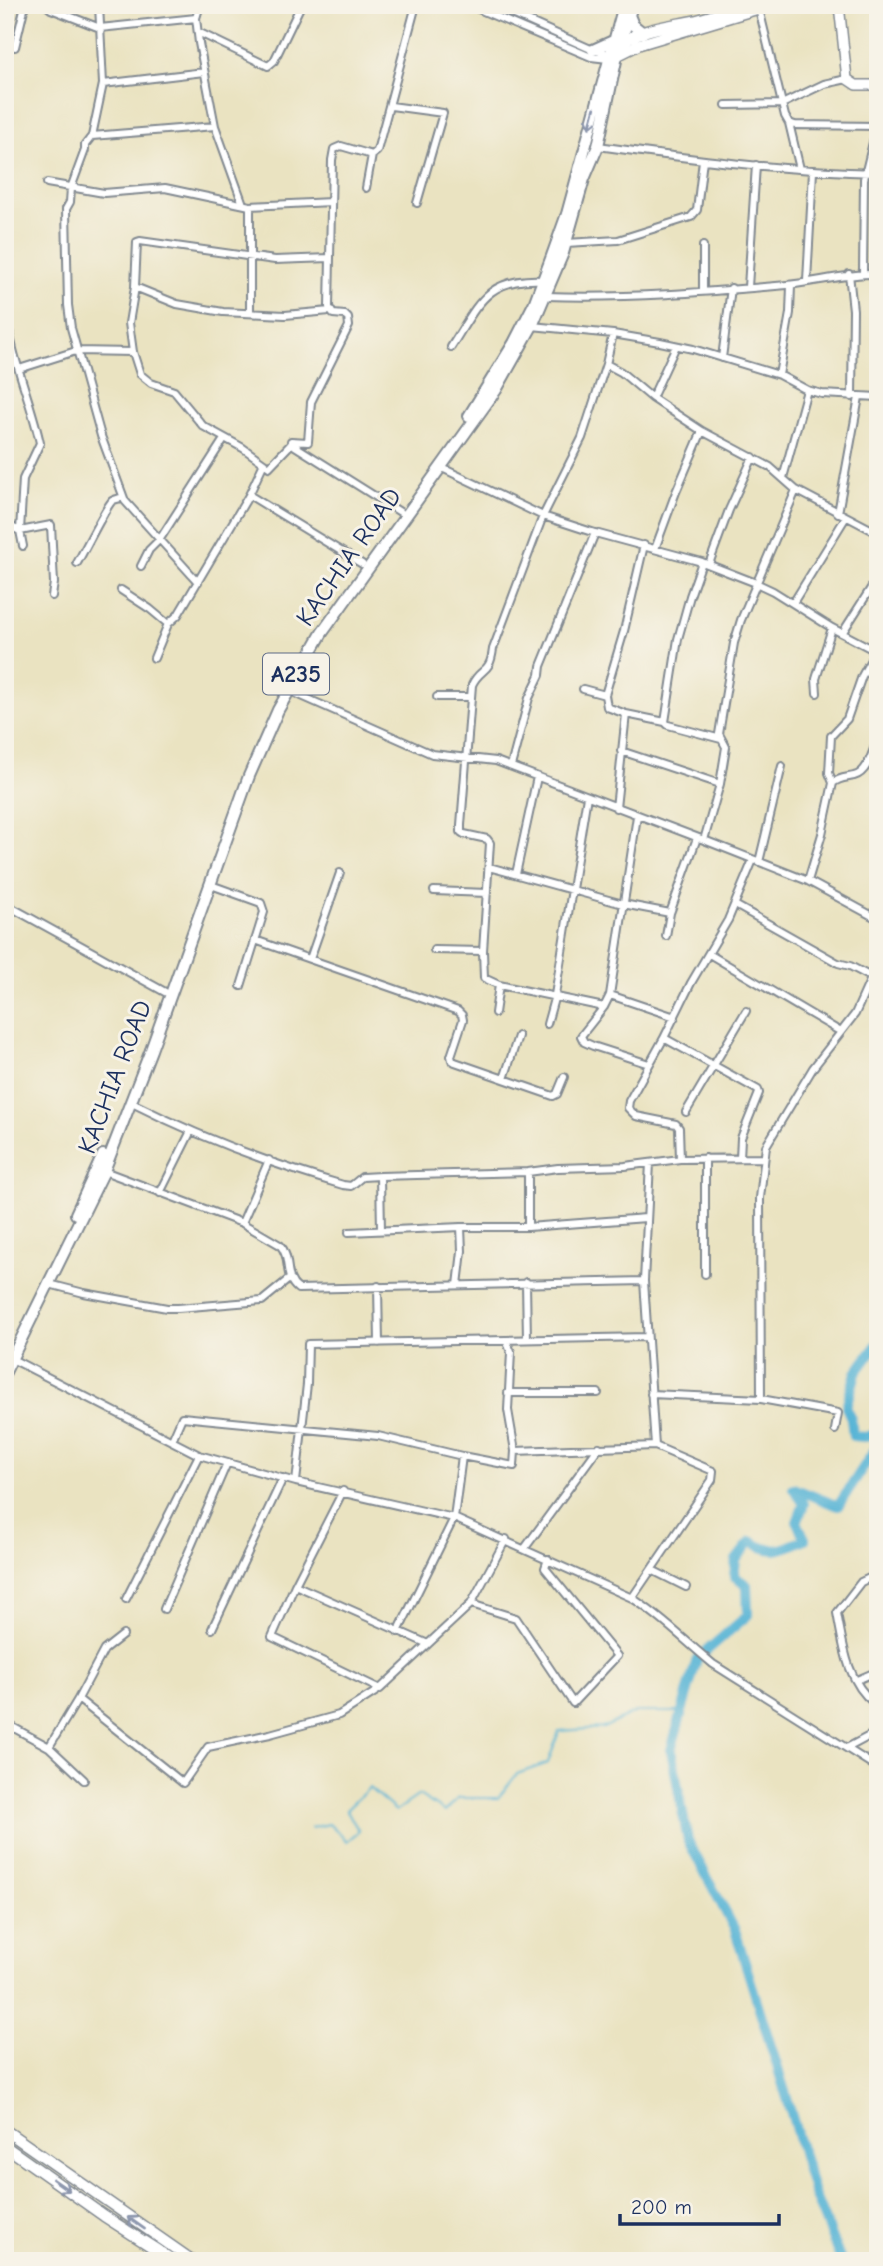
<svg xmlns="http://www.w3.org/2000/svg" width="883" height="2266" viewBox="0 0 883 2266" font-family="'Comic Neue',sans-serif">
  <rect width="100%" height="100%" fill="#f7f3e8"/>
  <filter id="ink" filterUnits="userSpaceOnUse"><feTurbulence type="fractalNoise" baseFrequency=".0143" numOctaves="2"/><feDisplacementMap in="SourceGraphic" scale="14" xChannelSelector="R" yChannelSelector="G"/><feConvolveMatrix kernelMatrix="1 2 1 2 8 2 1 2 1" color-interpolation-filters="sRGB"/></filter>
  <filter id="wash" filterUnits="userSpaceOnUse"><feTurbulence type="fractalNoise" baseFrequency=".00686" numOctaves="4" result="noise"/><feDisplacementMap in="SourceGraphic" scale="28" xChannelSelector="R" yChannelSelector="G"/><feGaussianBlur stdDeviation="1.57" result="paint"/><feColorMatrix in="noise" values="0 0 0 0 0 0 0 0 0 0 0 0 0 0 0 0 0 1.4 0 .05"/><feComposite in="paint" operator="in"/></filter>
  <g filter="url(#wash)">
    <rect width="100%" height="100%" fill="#eae3c1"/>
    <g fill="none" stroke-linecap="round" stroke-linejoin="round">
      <path stroke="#57b4d5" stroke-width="2" d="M 311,1828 L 329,1824 L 347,1841 L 359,1831 L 346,1810 L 369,1788 L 396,1811 L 419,1795 L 445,1812 L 458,1798 L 498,1798 L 517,1774 L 548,1763 L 559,1731 L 603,1728 L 636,1712 L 682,1712"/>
      <path stroke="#57b4d5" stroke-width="10" d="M 878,1343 L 856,1373 L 846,1407 L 851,1418 L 853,1436 L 865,1437 L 878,1433
        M 841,2261 L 813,2191 L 787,2098 L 735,1930 L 688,1841 L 671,1750 L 697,1659 L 748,1615 L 747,1585 L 734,1576 L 736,1560 L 751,1541 C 772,1556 785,1549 805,1539 L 797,1522 L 804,1504 L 793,1488 L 838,1506 L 878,1445"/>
    </g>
  </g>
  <g filter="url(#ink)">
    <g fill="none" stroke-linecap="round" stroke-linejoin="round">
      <g stroke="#828990" stroke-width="10">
        <path id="street" d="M 46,5 L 51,9 L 100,28 L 196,18
          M 200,5 L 196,18 L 199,43 L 215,126 L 243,204
          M 469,5 L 591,57 L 608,59
          M 492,5 L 593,50 L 609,54
          M 759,9 L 785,116 L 789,123 L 795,125 L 878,126
          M 521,18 L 527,5
          M 198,32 L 268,66 L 274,61 L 301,5
          M 5,43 L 15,47 L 25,5
          M 103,84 L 204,72
          M 726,105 L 782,104 L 824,84 L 847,79
          M 391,106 L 443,113 L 417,203
          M 789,123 L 800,169
          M 92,136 L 103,84 L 99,5
          M 598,146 C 691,159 784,171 878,173
          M 47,183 L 104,193 L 165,188 L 250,206 L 331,202
          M 366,188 L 372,155
          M 566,243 L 618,240 L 691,217 L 697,210 L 703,160
          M 703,246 L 703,291
          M 849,274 L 853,310 L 852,397
          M 863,274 L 864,179 L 877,126 L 878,96
          M 807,281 L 813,171
          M 135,287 L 177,304 L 223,312 L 285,315 L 330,311
          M 748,287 L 756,165
          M 546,296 C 626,299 707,292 787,285 C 818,282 847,273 878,274
          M 6,307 C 9,354 30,397 40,443 L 23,479 L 20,531 L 51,525 L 54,583 L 52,596
          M 250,313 L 250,206
          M 532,326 L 613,334 L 660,342 L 693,349 L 779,375 L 807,390 L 822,394 L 878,397
          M 451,347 C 478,305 486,277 543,280
          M 722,358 L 731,288
          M 606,364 L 621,372 L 652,398 L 702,431 L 770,467 L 796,490 L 878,533
          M 19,369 L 76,351 L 133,352
          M 779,375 L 790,313 L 791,285
          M 652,398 L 676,346
          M 264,463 L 243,448 L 203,426 L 174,391 L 151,383 L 140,374 L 133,352 L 129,323 L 135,287 L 137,242 L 140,241 L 275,260 L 330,258
          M 440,467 L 543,516 L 595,533 L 702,562 L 756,583 L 773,591 L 832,628 L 872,649 L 873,656 L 862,676 L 847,719 L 831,736 L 829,773 L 833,783
          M 783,478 L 807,390
          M 249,495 L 362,564
          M 400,512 L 295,446 L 291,441 L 308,442 L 311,402 L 349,326 L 348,318 L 345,315 L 333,314 L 329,307 L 332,160 L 334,149 L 341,146 L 372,155 L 377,151 L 416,5
          M 838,513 L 859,397
          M 5,524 L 20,531 L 23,546
          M 644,545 L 624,631 L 605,695 L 607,707 L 626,714 L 665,722 L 668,725 L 721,739
          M 655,549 L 676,492 L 702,431
          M 77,563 C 83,553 107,505 112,501 C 115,499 119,499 123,497
          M 709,564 L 729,510 L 753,457
          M 141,566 L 149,550 L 160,539 L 224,439
          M 198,582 L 125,501 L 101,436 L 71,328 L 68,305 L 66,209 L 70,202 L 71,188 L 85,150 L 85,145 L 92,136 L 215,126
          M 121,590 L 150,609 L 168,624
          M 793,603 L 846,517
          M 843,632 L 878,577
          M 154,658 L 168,624 L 178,615 L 249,495 L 264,463 L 269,467 L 292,443
          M 583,689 L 605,695
          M 288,690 L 432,754 L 496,761 L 704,840 L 808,881 L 878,919
          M 817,693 L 816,679 L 832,628
          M 437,697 L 470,697
          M 665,722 L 678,639 L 690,596 L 702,562
          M 621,751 L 720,784
          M 511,766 L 529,698 L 540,675 L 541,666 L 595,533
          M 616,808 L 626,714
          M 637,816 L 610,995 L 604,1007 L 581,1036 L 584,1042 L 593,1046 L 649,1064
          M 704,840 L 720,784 L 726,747 L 719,734 L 734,643 L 741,620 L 796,490
          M 759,862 L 782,766
          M 489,867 L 623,904 L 670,913
          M 516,874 L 537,777
          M 808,881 L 822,834 L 833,783 C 840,777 846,778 854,776 C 868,773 873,750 878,738
          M 211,885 L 261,903 L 264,912 L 241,986
          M 434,891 L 487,893
          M 5,904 L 165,992
          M 735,905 L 838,963 L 850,966 L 871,977
          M 666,936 L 670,913 L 697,838
          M 255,940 L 458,1011 L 462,1015 L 463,1020 L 451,1056 L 452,1060 L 455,1062 L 553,1096 L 557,1094 L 564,1077
          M 434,950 L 483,951
          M 709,954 L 841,1032
          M 310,959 L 340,873
          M 610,995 L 675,1017
          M 604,1007 L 499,985 L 484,978 L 483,951 L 490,843 L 487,839 L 464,834 L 461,832 L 461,825 L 472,685 C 480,667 490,675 493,649 L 543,516 L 582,438 L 606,364 L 613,334
          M 495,1013 L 499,985
          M 547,1024 L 555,995 L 587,796
          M 664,1038 L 758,1090 L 759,1093 L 741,1138 L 740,1158
          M 504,1079 L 518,1036
          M 132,1103 C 199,1137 271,1164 343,1185 L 351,1186 L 362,1177 L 380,1176
          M 686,1112 L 746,1011
          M 705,1158 L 705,1274
          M 680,1159 L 679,1128 L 676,1124 L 636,1116 L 628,1108 L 629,1101 L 664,1038 L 691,983 L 728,920 L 753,860
          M 650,1163 L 644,1281 L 655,1446
          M 104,1171 L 242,1223 L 280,1245 C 292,1258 283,1278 298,1289 L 644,1281
          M 528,1172 L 528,1227
          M 160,1193 L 191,1131
          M 242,1223 L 269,1160
          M 381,1230 L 380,1176 L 528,1172 L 558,1168 L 625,1166 L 680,1159 L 763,1158
          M 349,1232 L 461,1227 L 528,1227 L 646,1218
          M 526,1282 L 527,1339
          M 49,1284 L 84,1293 L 167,1308 L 178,1308 L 262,1301 L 289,1279
          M 458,1285 L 462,1251 L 461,1227
          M 378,1286 L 379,1343
          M 506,1340 L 511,1352 L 508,1410 L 515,1451
          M 12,1359 L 199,1455 L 296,1482 L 454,1518 L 632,1598 C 662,1617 686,1642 713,1664 L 878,1768
          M 508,1393 L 598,1393
          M 651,1394 L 761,1399 L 760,1198 L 766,1146 L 813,1068 L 855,1014 L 878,963
          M 761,1399 L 838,1413 L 835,1430
          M 172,1440 L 182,1417 L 378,1436 L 462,1456 L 514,1466 L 515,1451 L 655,1446 L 713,1471 L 712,1480 L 632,1598
          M 296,1482 L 307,1384 L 308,1344 L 647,1337
          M 525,1548 L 599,1447
          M 652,1570 L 686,1587
          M 295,1585 L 343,1491
          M 126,1599 L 199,1455
          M 471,1604 L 506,1539
          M 164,1609 L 227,1463
          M 212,1629 L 283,1478
          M 398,1632 L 454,1518 L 462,1456
          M 857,1680 L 878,1671
          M 380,1689 L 428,1644
          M 78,1699 L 104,1650 L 123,1635
          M 874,1703 L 878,1679
          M 5,1723 L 49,1747 L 84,1780
          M 49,1747 L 78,1699 L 183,1783 L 208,1747 L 270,1734 L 339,1715 L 380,1689 L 272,1637 L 295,1585 L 428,1644 L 471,1604 L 516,1618 L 573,1703 L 617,1656 L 545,1568 L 548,1559
          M 847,1748 L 875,1733
          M 872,1764 L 875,1733 L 874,1703 C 847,1682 843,1644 837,1613 L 861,1582 L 878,1574"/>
      </g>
      <g stroke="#828990" stroke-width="12">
        <path id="secondary" d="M 839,5 L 847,79 L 856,85 L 878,85"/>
      </g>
      <g stroke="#828990" stroke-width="13">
        <path id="primary" d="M 617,47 C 636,28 672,26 697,20 C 713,16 729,10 746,5
          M 612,58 L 640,44 L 770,5
          M 5,2130 L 193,2261
          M 5,2146 L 104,2216 L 174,2261"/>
      </g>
      <g stroke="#828990" stroke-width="14">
        <path id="highway" d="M 629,15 L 633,25 L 643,33
          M 593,50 L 613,41
          M 469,416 L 514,343 L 534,304 L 552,256 L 567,214 L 624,5
          M 76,1214 L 103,1155
          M 5,1372 L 104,1171 L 151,1050 L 249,776 L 278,710 L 322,633 L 496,390 L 532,326 L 563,253 L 584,179 L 598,146 L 617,56 L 632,5"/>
      </g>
      <use href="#street" stroke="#fff" stroke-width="6"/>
      <use href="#secondary" stroke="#fff" stroke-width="9"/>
      <use href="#primary" stroke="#fff" stroke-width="10"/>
      <use href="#highway" stroke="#fff" stroke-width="10"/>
    </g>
    <defs><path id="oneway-shaft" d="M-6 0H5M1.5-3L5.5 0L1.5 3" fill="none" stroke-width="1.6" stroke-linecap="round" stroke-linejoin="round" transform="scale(1.75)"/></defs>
    <g stroke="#8d97ae">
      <use href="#oneway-shaft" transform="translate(592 118) rotate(105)"/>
      <use href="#oneway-shaft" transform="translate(61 2185) rotate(35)"/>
      <use href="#oneway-shaft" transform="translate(136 2223) rotate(-145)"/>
    </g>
  </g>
  <g text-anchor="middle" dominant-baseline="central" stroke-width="6" stroke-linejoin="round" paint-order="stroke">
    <rect fill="#f7f3e8" stroke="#5d6a87" stroke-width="2" x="263" y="653.5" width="66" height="41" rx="5"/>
    <g font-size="24" font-weight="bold" fill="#1b2f5e">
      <text x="296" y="674">A235</text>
    </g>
    <g font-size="26" fill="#1b2f5e" stroke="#f7f3e8">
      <text transform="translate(349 557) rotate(-55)">KACHIA ROAD</text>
      <text transform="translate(115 1077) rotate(-69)">KACHIA ROAD</text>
    </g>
  </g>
  <rect width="883" height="2266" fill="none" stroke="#f7f3e8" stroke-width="28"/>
  <path d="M620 2214v10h159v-10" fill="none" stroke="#1b2f5e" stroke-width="3.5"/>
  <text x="631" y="2214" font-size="21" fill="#1b2f5e" stroke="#f7f3e8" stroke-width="5" paint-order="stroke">200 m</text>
</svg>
